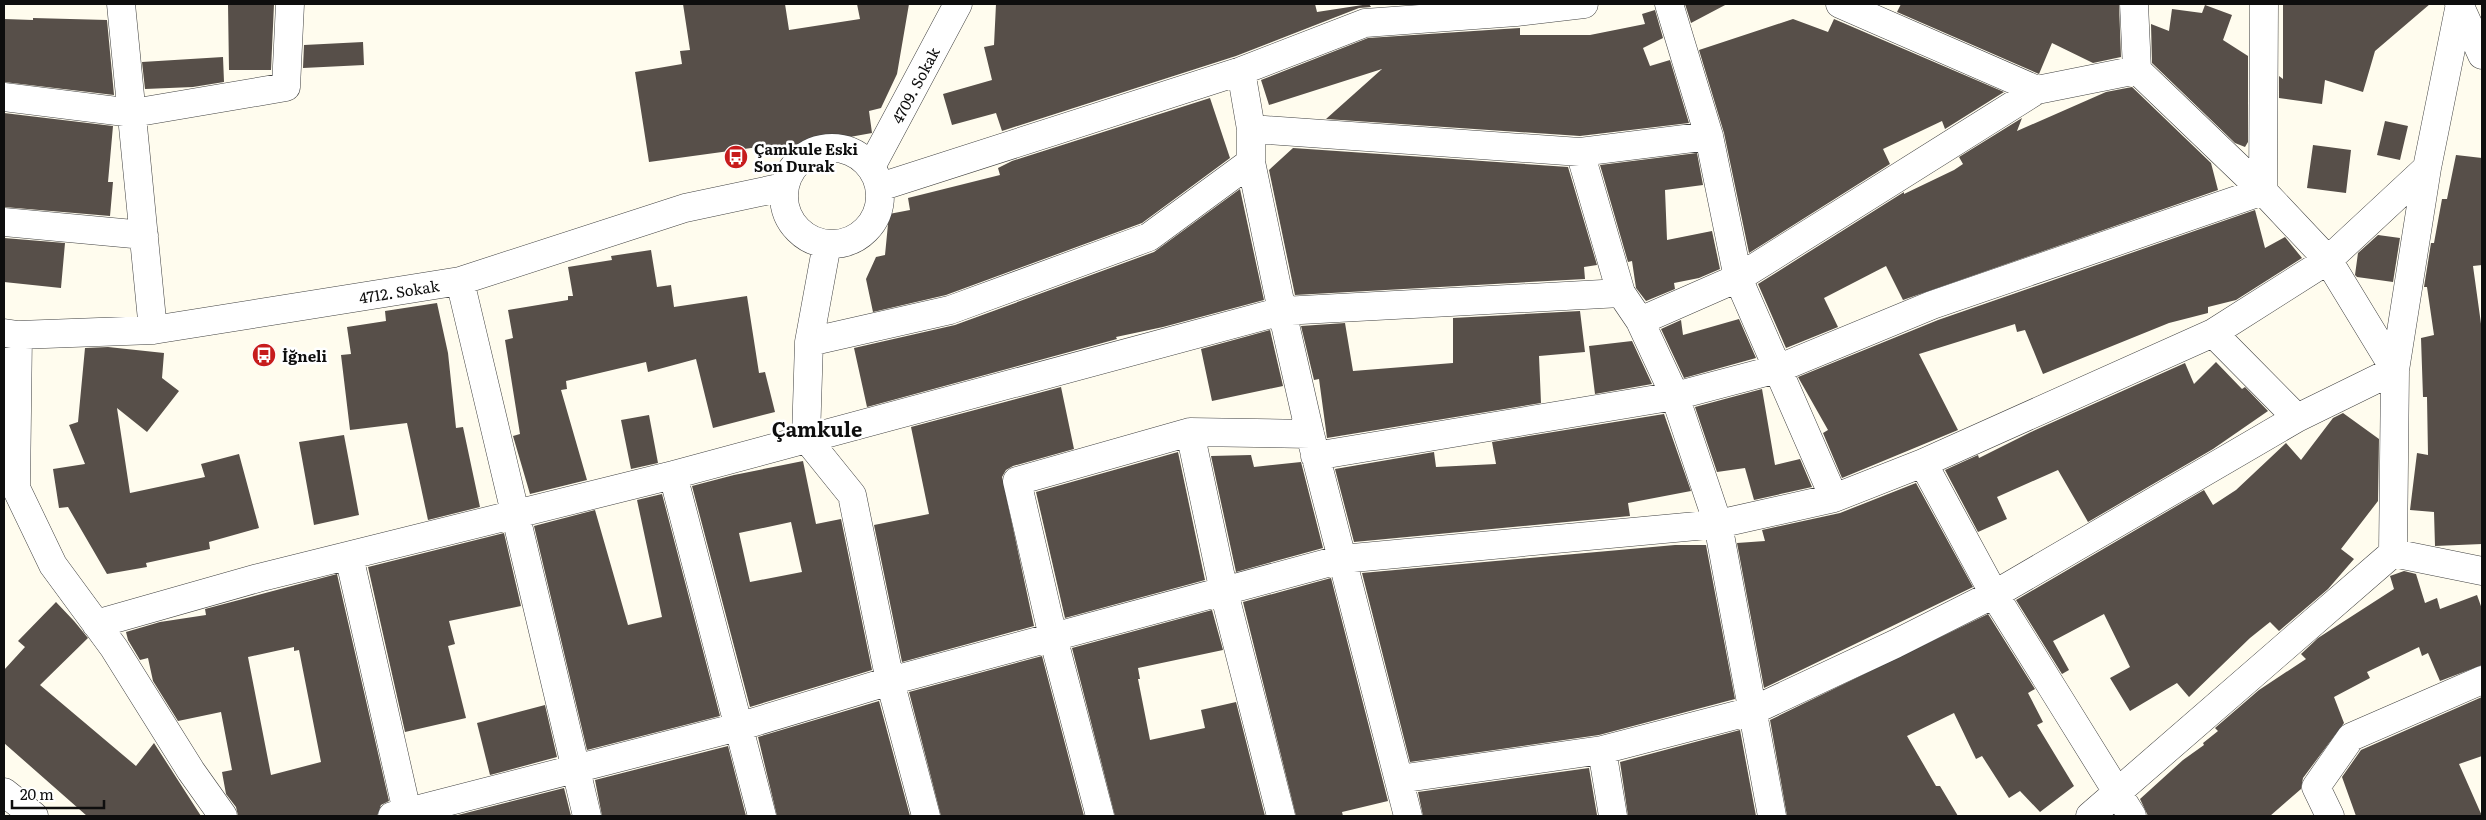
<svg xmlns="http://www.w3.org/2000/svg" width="2486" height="820" viewBox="0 0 2486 820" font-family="Literata,serif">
  <rect width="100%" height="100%" fill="#fffcee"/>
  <path fill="#574f49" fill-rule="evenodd" d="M 228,4 L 274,4 L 271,70 L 229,70 Z
    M 683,4 L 785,4 L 789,30 L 860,19 L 857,4 L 909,4 L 897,74 L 881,108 L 869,111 L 872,133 L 766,152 L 765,146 L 649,162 L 635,72 L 682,64 L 680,51 L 690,50 Z
    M 996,4 L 1315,4 L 1317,12 L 1369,4 L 1371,7 L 1359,8 L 1236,56 L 1002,131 L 996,113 L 952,125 L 943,94 L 992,80 L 984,47 L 994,45 Z
    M 1685,4 L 1727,4 L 1691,23 Z
    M 1901,4 L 2119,4 L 2121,57 L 2093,63 L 2052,43 L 2039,74 L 1897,12 Z
    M 2283,4 L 2430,4 L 2375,51 L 2363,92 L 2325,80 L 2322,104 L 2279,98 L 2279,76 L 2283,79 Z
    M 2205,5 L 2232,15 L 2223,40 L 2248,56 L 2248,142 L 2245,147 L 2235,143 L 2152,63 L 2151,24 L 2169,31 L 2172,9 L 2202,13 Z
    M 1655,10 L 1663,38 L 1643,48 L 1650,66 L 1670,60 L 1689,123 L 1580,136 L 1326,119 L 1382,69 L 1269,105 L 1261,80 L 1368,38 L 1504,29 L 1520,28 L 1520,35 L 1590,35 L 1645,24 L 1642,14 Z
    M 33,18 L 107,20 L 114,95 L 4,82 L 4,19 L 33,20 Z
    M 1793,19 L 1828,32 L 1834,19 L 2004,92 L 1945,129 L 1942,121 L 1883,149 L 1890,164 L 1749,253 L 1724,133 L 1699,50 Z
    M 363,42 L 364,65 L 303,68 L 304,45 Z
    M 223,57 L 224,82 L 193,87 L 145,89 L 142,62 Z
    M 2132,87 L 2211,163 L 2218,190 L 1903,300 L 1886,266 L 1824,298 L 1838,327 L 1786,348 L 1758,284 L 1904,192 L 1904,194 L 1954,170 L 1963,164 L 1959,157 L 2022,118 L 2017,131 L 2106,92 Z
    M 1210,98 L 1230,158 L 1142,223 L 946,295 L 873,312 L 866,279 L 876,257 L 885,255 L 889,214 L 910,210 L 908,198 L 1000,175 L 998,168 L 1012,161 Z
    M 4,113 L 113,126 L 108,182 L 113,182 L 110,216 L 4,207 Z
    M 2385,121 L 2408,126 L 2400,160 L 2377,155 Z
    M 2313,145 L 2351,150 L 2346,193 L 2307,188 Z
    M 1293,148 L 1568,167 L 1597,265 L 1584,267 L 1585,279 L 1295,295 L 1269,170 Z
    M 1697,153 L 1703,185 L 1665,190 L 1667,240 L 1712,231 L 1720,269 L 1699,278 L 1674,283 L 1675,289 L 1646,301 L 1636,288 L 1632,261 L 1628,262 L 1600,165 Z
    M 2456,155 L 2482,158 L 2482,265 L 2473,266 L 2482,331 L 2482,544 L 2435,546 L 2434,512 L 2410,510 L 2417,453 L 2428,455 L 2427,397 L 2423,397 L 2421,338 L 2434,335 L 2427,287 L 2424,287 L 2431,243 L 2434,243 L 2442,199 L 2447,199 Z
    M 1240,189 L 1264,300 L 1163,327 L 1116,337 L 1117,339 L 867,407 L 854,348 L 955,325 L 1154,252 Z
    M 2255,210 L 2265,248 L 2285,237 L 2302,258 L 2236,300 L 2208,307 L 2208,313 L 2169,323 L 2043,374 L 2025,330 L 2017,332 L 2015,324 L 1919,354 L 1958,430 L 1842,478 L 1823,433 L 1828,430 L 1798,377 L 1938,320 Z
    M 2378,235 L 2400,238 L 2393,282 L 2357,277 L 2355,275 L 2358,253 Z
    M 4,238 L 65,243 L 61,288 L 4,282 Z
    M 651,250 L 657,287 L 671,285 L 674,307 L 747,296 L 759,373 L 765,372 L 775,412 L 713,428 L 696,359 L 648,372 L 646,362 L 566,381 L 567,389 L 561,390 L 587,480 L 530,494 L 513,436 L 520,434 L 505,340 L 513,338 L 508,310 L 568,300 L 568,296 L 573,296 L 568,267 L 612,260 L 611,256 Z
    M 437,303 L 448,353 L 456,428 L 463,427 L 480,507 L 428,520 L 407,423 L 350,430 L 341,355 L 351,354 L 347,327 L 386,321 L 385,311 Z
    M 1580,311 L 1585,352 L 1539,356 L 1541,403 L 1327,438 L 1319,379 L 1314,380 L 1301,326 L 1345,323 L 1353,371 L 1453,363 L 1453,318 Z
    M 1739,319 L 1756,358 L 1684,378 L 1661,329 L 1681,320 L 1683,335 Z
    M 1270,330 L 1283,386 L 1212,401 L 1201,349 Z
    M 1632,341 L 1652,384 L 1595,394 L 1589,346 Z
    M 108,347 L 164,353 L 162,378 L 179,391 L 147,432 L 117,408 L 130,493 L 205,477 L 201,464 L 239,454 L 259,528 L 209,542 L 210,549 L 146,563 L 147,567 L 107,574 L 68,507 L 59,508 L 53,469 L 85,464 L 69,425 L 78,422 L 85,348 Z
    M 2216,362 L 2242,389 L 2245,387 L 2268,411 L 2213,449 L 2088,522 L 2058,470 L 1997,497 L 2007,519 L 1978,532 L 1945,470 L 1978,455 L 1979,458 L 2031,432 L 2185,363 L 2194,384 Z
    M 1061,387 L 1074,449 L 1013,466 L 1006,470 L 1002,477 L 1034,626 L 902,662 L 874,525 L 929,514 L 911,427 Z
    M 1762,389 L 1775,465 L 1800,459 L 1812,487 L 1754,500 L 1745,468 L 1717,472 L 1695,407 Z
    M 2343,413 L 2379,439 L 2378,501 L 2341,549 L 2354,559 L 2328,589 L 2279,631 L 2270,622 L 2250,638 L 2189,697 L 2177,683 L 2130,711 L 2110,678 L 2130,667 L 2104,614 L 2053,641 L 2069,670 L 2062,674 L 2016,600 L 2204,490 L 2213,505 L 2236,490 L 2286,443 L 2301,460 L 2333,418 Z
    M 1664,414 L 1691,491 L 1628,503 L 1630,516 L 1354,542 L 1335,469 L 1434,452 L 1436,467 L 1496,464 L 1492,442 Z
    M 649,415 L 658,463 L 631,469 L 621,420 Z
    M 344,435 L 359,515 L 314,525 L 299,442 Z
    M 1178,452 L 1205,580 L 1065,618 L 1036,492 Z
    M 1251,455 L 1254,467 L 1301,462 L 1323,548 L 1236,572 L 1211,456 Z
    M 803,461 L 816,524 L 841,519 L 872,670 L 750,707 L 692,486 L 734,475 ZM 791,522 L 802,572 L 750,582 L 739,533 Z
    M 1916,483 L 1973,587 L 1764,688 L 1737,543 L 1765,541 L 1762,530 L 1840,513 Z
    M 662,494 L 720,716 L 587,750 L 534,526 L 595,510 L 628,625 L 662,617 L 637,500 Z
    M 504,533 L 521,606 L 449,621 L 455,644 L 448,646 L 466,718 L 405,732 L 368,567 Z
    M 1675,545 L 1706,545 L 1735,699 L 1599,735 L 1410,762 L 1362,573 Z
    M 2404,571 L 2416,574 L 2425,603 L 2437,598 L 2440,609 L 2477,595 L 2482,609 L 2482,665 L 2440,681 L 2428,653 L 2422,656 L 2419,647 L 2367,672 L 2370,678 L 2334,697 L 2344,723 L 2303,778 L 2301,789 L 2270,816 L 2148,816 L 2140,799 L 2183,760 L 2204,745 L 2203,743 L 2218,731 L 2215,728 L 2259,690 L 2306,659 L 2301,654 L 2318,638 L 2394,589 L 2390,576 Z
    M 337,574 L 389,801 L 381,805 L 377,816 L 238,816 L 236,807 L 226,794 L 222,772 L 232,770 L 221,712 L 178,721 L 153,681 L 148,658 L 140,660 L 128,640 L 126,632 L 160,622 L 206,615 L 205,609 ZM 294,647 L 294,651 L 299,650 L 321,762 L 271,775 L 248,657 Z
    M 1331,578 L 1388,801 L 1342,812 L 1343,816 L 1296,816 L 1243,602 Z
    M 56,602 L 74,621 L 88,638 L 40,685 L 136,766 L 154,743 L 201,816 L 87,816 L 4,743 L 4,670 L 25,647 L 18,641 Z
    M 1212,610 L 1223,650 L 1138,668 L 1140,679 L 1138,679 L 1150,740 L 1205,728 L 1201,710 L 1236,702 L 1265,816 L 1115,816 L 1072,648 Z
    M 1988,614 L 2035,689 L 2028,693 L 2043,722 L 2037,725 L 2074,786 L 2040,812 L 2020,791 L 2009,798 L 1982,756 L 1976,759 L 1954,713 L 1907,736 L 1936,786 L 1940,786 L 1958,816 L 1787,816 L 1770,720 Z
    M 1042,656 L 1084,816 L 941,816 L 909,692 Z
    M 2482,697 L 2482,756 L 2459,764 L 2482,816 L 2356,816 L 2342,777 L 2361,750 Z
    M 879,701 L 910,816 L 777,816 L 758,737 Z
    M 545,705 L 557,757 L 490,775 L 477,723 Z
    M 1740,730 L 1756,816 L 1628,816 L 1620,762 Z
    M 728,746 L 746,816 L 602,816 L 595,780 Z
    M 1589,768 L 1597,815 L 1423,816 L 1418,792 Z
    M 564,788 L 571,816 L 454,816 Z"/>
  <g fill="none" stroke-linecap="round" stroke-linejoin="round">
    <g stroke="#414141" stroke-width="29">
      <path id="minor" d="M 121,4 L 153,330
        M 1669,4 L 1709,136 L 1738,278 L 1834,498
        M 2134,4 L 2137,70
        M 2459,4 L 2482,55
        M 1516,12 L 1584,4
        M 1241,71 L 1251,129 L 1251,162 L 1282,311 L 1310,434 L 1408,816
        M 4,97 L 133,113 L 286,87 L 290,4
        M 1251,129 L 1580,152 L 1709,136
        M784 196a48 48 0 1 1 96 0a48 48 0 1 1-96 0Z
        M 1580,152 L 1621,293 L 1640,321 L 1675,396 L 1718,524 L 1772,816
        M 871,167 L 958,4
        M 880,187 L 1241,71 L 1365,23 L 1516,12 L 1515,4
        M 4,222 L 144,235
        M 827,244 L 809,342 L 806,438 L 852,495 L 890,681 L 926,816
        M 460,281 L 587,816
        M 1640,321 L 1738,278 L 2037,90
        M 4,333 L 18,335 L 153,330 L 460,281 L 685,208 L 784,187
        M 2213,333 L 2297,418
        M 18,335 L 16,488 L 53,565 L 114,648 L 191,771 L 223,816
        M 809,342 L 950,310 L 1149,237 L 1251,162
        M 1190,432 L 1224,592 L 1281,816
        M 1315,456 L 1675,396 L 1777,369 L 1932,305 L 2263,191 L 2264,4
        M 1923,463 L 1994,594 L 2132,816
        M 673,475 L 762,816
        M 2393,553 L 2482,571
        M 349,556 L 408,816
        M 96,624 L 258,578 L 673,475 L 1282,311 L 1621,293
        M 1602,750 L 1613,816
        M 1399,779 L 1602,750 L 1752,711 L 1895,644 L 2002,590 L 2297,418 L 2395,370 L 2328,260 L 2263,191 L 2137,70 L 2037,90 L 1840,4
        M 4,792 L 23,807
        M 28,816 L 23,807 L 34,816
        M 392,816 L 738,727 L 890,681 L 1342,559 L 1718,524 L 1834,498 L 1923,463 L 2213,333 L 2328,260 L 2427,168
        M 1100,816 L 1053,637 L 1017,481 L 1190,432 L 1310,434
        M 2090,816 L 2393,553 L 2395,370 L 2427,168 L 2460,4
        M 2330,816 L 2316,787 L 2351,737 L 2482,680"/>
    </g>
    <use href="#minor" stroke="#fff" stroke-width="28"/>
  </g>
  <defs>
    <g id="bus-disc" transform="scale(1.25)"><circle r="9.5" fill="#c71c1c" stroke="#fff"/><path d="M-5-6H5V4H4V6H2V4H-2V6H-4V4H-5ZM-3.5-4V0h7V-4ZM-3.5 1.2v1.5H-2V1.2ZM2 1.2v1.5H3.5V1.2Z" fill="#fff"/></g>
  </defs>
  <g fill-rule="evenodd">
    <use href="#bus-disc" x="736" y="157"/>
    <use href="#bus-disc" x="264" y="355"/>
  </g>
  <g text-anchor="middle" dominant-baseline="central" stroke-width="5" stroke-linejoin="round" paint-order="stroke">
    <g font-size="15" fill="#0e0e0e" stroke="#fff">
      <text transform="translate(915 85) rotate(-62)">4709. Sokak</text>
      <text transform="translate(399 291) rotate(-9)">4712. Sokak</text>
    </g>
    <g font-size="15" font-weight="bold" fill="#0e0e0e" stroke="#fff" text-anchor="start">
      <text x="754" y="148">Çamkule Eski<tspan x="754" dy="17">Son Durak</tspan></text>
      <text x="282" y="355">İğneli</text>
    </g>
    <g font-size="20" font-weight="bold" fill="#0e0e0e" stroke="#fff">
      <text x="817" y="428">Çamkule</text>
    </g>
  </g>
  <rect width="2486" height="820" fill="none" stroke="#0e0e0e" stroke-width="10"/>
  <path d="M12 800v8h92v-8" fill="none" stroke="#0e0e0e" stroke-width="2.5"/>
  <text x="20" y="800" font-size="15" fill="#0e0e0e" stroke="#ffffff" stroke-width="4" paint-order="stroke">20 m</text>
</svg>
